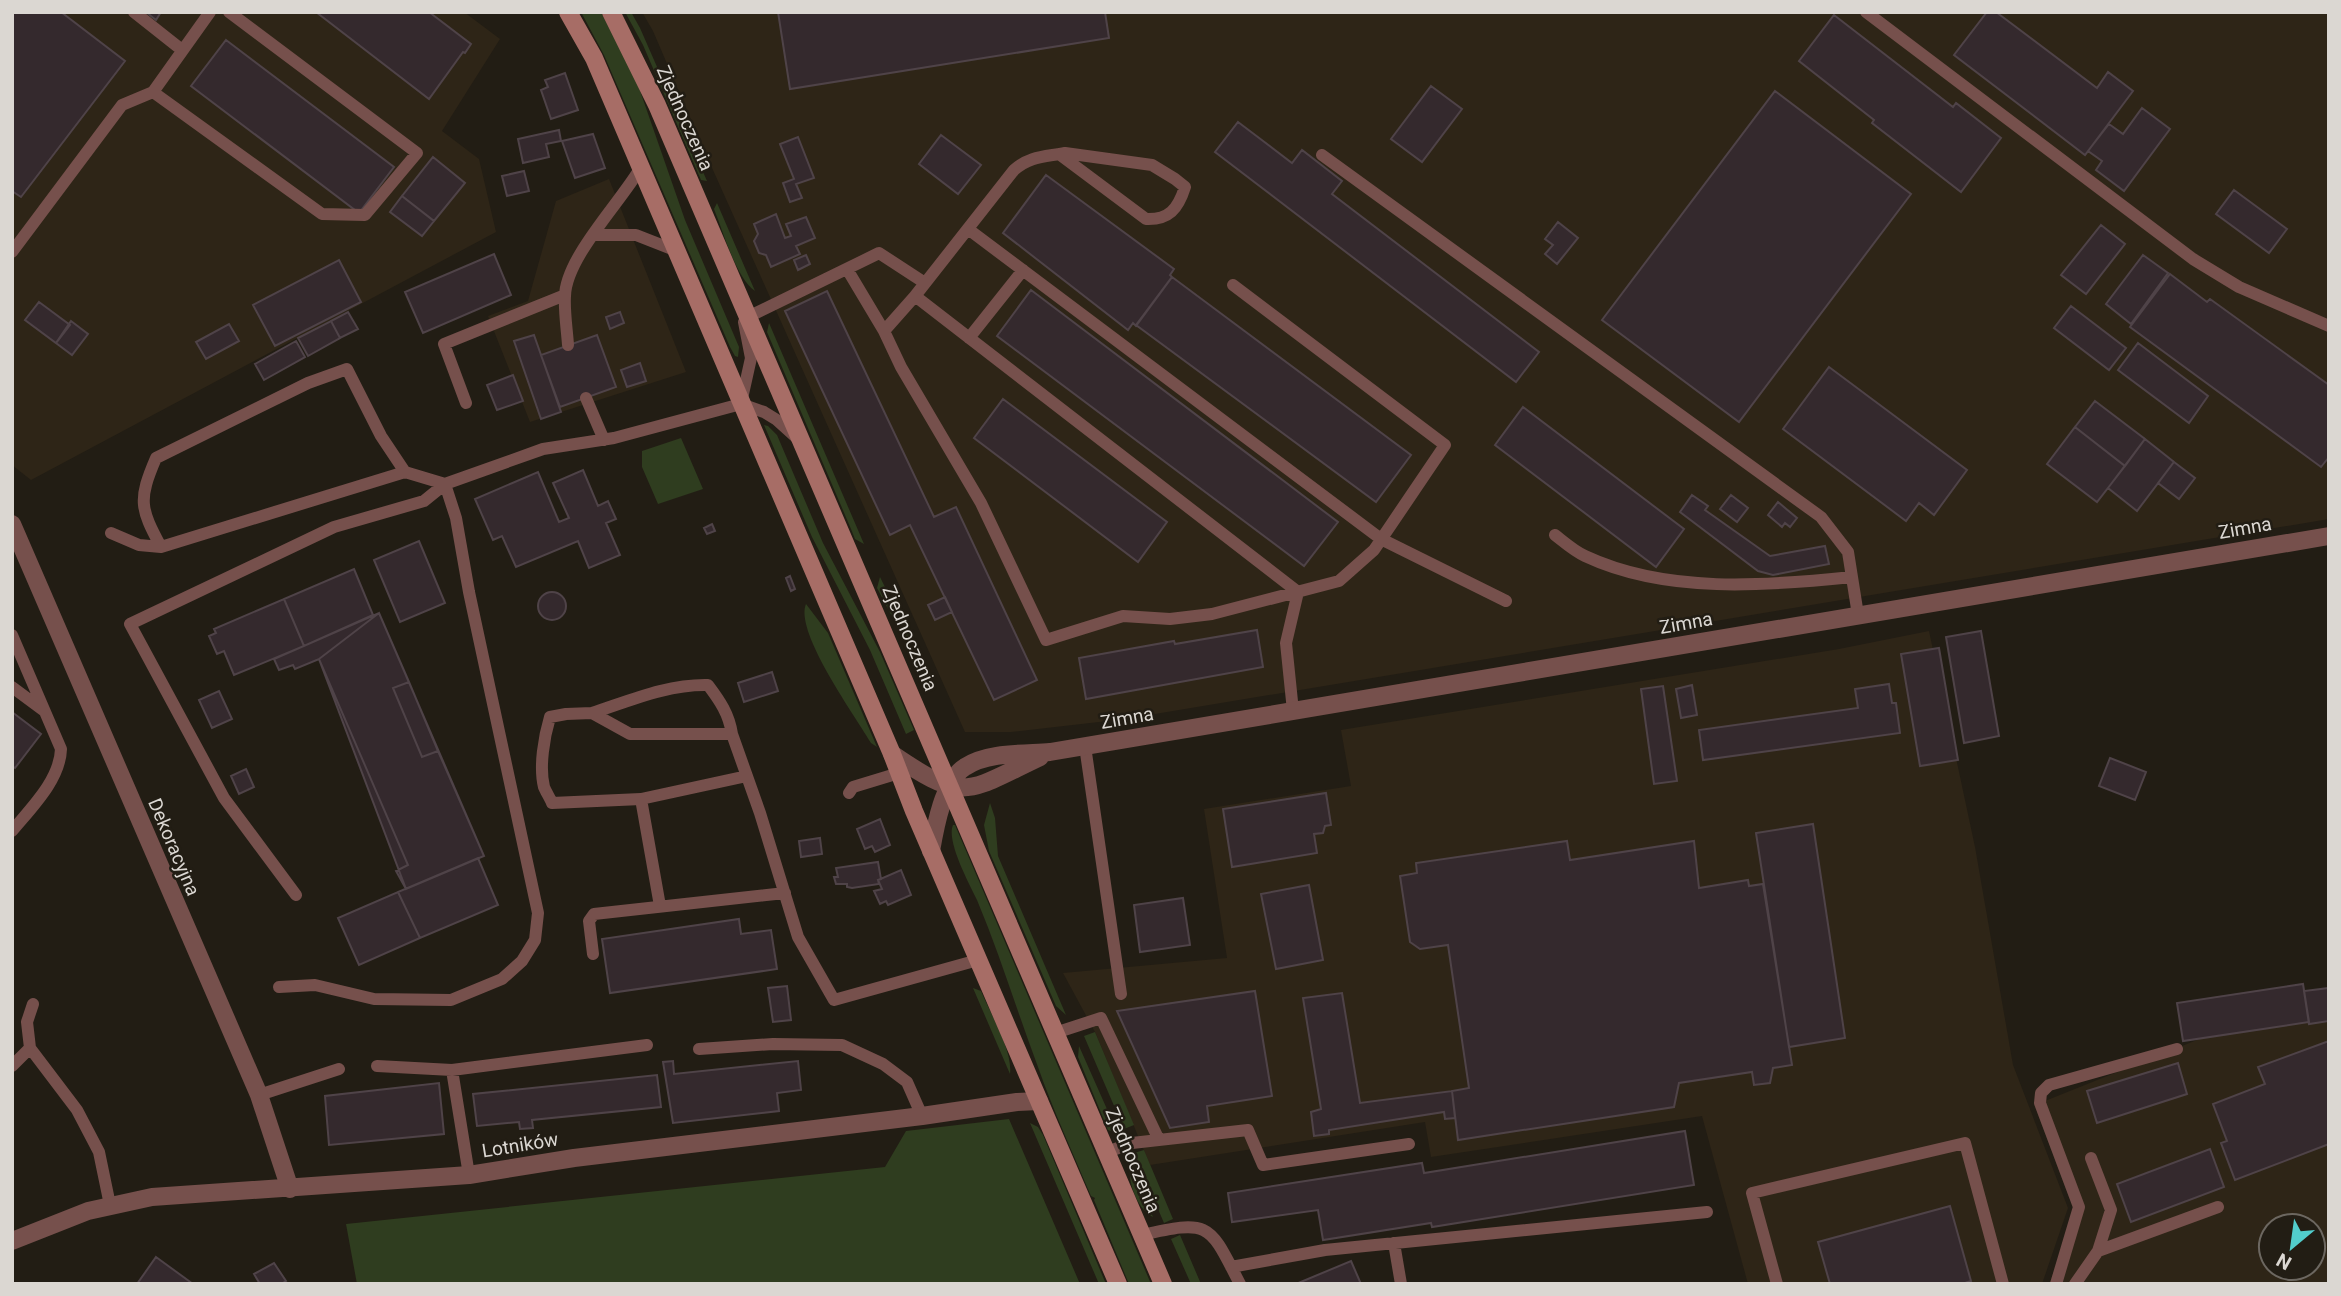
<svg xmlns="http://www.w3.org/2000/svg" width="2341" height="1296" viewBox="0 0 2341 1296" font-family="Roboto,sans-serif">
  <rect width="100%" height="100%" fill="#221d14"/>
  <path fill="#2e2517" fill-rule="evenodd" d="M 12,12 L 464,12 L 500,39 L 442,131 L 479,159 L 496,232 L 31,480 L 12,465 Z
    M 642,12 L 2329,12 L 2329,519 L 1125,719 L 1011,732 L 965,732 L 704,150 L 653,31 Z
    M 609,179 L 686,372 L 530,422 L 488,316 L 528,301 L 556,201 Z
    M 1929,631 L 1975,847 L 2013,1065 L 2068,1208 L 2042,1284 L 1748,1284 L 1702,1116 L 1431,1157 L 1425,1122 L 1150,1165 L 1095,1032 L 1063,973 L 1227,958 L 1204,809 L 1351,786 L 1341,730 L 1839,649 Z
    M 2329,987 L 2329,1284 L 2049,1284 L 2079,1207 L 2040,1103 ZM 2271,1226 L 2313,1226 L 2313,1268 L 2271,1268 Z"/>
  <path fill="#2f3d1f" d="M 581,12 L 601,12 L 638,85 L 685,220 L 739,347 L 738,357 L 735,356 L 730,347 L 604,55 Z
    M 625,12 L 631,12 L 640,28 L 707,181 L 701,180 L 643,45 Z
    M 717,203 L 755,291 C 736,278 723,231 714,209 Z
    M 769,323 L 864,544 L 855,539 L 851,529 L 767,332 Z
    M 764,425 L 768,426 L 777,435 L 823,543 L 880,652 L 914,730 L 906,734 L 870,650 L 812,537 Z
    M 681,438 L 703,489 L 658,504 L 642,467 L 642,451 Z
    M 880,577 L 912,642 L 907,645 L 877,588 Z
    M 806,604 L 828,633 L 877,747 L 871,743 C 856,717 794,632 806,604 Z
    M 990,803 L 995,818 L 998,856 L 1066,1015 L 1056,1006 L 989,851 L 984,825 Z
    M 953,825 L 955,825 L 1151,1284 L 1129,1284 L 1094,1200 L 1095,1198 L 1091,1196 C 1073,1153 1053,1110 1038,1067 C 1017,1011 1000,955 977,900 C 969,883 946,841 953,825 Z
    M 973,988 L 981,991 C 990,1013 1013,1051 1010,1074 Z
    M 1095,1032 L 1134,1125 L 1124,1129 L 1084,1036 Z
    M 1079,1046 L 1118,1134 L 1108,1130 L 1078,1057 Z
    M 1009,1119 L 1080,1284 L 357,1284 L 346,1224 L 885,1167 L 906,1131 Z
    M 1030,1123 L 1038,1127 L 1043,1135 L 1106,1284 L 1099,1284 Z
    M 1144,1150 L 1173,1219 L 1164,1223 L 1134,1153 Z
    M 1130,1163 L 1153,1217 C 1137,1210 1127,1180 1130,1163 Z
    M 1180,1235 L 1201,1284 L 1191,1284 L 1171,1239 Z"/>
  <path fill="#34292d" stroke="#4f4348" stroke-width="2" d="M 13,12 L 61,12 L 125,61 L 21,197 L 12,191 Z
    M 146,12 L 161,12 L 156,20 Z
    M 316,12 L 429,12 L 471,44 L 465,53 L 463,52 L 429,99 Z
    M 778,12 L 1105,12 L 1109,38 L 790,89 Z
    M 1987,12 L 1996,12 L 2097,88 L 2108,72 L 2133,91 L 2085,155 L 1954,55 Z
    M 1834,15 L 1953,107 L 1956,103 L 2001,138 L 1961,192 L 1872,123 L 1874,120 L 1799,61 Z
    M 226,40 L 394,167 L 359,213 L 191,86 Z
    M 565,73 L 578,110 L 551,119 L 541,90 L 548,87 L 545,80 Z
    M 1431,86 L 1462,109 L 1422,162 L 1391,139 Z
    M 1775,91 L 1911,194 L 1739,422 L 1602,320 Z
    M 2142,108 L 2170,129 L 2124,191 L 2096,170 L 2102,161 L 2088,151 L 2109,124 L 2123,134 Z
    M 1238,122 L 1292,163 L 1302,150 L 1342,181 L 1332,194 L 1539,352 L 1516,382 L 1215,152 Z
    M 559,130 L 561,141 L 546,144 L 549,157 L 523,163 L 518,139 Z
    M 593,134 L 605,168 L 575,178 L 562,141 Z
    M 941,135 L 981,165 L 958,194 L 919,164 Z
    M 798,137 L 814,178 L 796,184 L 802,198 L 790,202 L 783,183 L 794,179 L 780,144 Z
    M 433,157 L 465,183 L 434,221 L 402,196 Z
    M 524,171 L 529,191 L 507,196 L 502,176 Z
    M 1046,175 L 1174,269 L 1170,275 L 1172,277 L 1136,326 L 1133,323 L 1128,330 L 1003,233 Z
    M 2234,190 L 2287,229 L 2269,253 L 2216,214 Z
    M 402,196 L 434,221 L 422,236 L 390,212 Z
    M 776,214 L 785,238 L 791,236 L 786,224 L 806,217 L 815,238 L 796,246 L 800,254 L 771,267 L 766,255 L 759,253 L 754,241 L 758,234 L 754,224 Z
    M 1558,222 L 1578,238 L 1557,264 L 1545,254 L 1553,245 L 1545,239 Z
    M 2101,225 L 2125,244 L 2086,294 L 2061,275 Z
    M 494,254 L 511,295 L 423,333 L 405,292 Z
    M 806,255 L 810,264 L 798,270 L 794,260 Z
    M 2143,255 L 2168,273 L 2131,324 L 2106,304 Z
    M 339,260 L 361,302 L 275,346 L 253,305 Z
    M 2170,274 L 2207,302 L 2210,299 L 2329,385 L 2329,457 L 2321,467 L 2130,327 Z
    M 1172,277 L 1411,455 L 1376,502 L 1136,325 Z
    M 1031,290 L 1338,522 L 1304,566 L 997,336 Z
    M 827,291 L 934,517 L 956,507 L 1037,680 L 994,700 L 910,525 L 890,535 L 785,311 Z
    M 39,302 L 70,325 L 56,343 L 25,320 Z
    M 2071,306 L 2126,348 L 2109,370 L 2054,328 Z
    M 348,312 L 358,329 L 340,338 L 331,321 Z
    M 620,312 L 624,323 L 610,329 L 606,317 Z
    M 71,321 L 88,334 L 72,355 L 56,343 Z
    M 331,321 L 340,338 L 308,356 L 298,338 Z
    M 229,324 L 239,341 L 206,359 L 196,342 Z
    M 534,335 L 561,412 L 541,419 L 514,341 Z
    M 597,335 L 616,387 L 560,407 L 541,355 Z
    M 296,341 L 305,357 L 264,380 L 255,364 Z
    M 2138,343 L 2208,396 L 2189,423 L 2118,370 Z
    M 640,363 L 646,381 L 627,387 L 621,370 Z
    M 1829,367 L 1967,470 L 1934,515 L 1919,503 L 1906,521 L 1783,429 Z
    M 513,375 L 523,401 L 497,410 L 487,385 Z
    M 1003,399 L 1167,522 L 1138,562 L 974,438 Z
    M 2095,401 L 2145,439 L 2125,466 L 2075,427 Z
    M 1523,407 L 1684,529 L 1656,567 L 1495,445 Z
    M 2075,427 L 2125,466 L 2097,502 L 2047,464 Z
    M 2145,439 L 2174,462 L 2137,511 L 2108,488 Z
    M 2174,462 L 2195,478 L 2179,499 L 2158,483 Z
    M 583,470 L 598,506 L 608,501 L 616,519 L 606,523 L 620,555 L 589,568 L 578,541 L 516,567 L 502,536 L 493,540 L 475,499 L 538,472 L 559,522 L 569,518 L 553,483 Z
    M 1692,495 L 1708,506 L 1705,510 L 1770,556 L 1825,546 L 1829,564 L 1773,575 L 1758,571 L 1680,512 Z
    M 1731,495 L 1748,508 L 1737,522 L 1720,509 Z
    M 1778,502 L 1797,518 L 1790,527 L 1785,523 L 1782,527 L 1768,515 Z
    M 712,524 L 715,531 L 707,534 L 704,528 Z
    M 419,541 L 445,603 L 400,622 L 374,560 Z
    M 354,569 L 373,615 L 304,646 L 284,599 Z
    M 790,576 L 795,589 L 791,591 L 786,578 Z
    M538 606a14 14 0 1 1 28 0a14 14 0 1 1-28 0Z
    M 945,597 L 952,612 L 935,620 L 928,605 Z
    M 284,599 L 304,646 L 234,675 L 224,651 L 217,654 L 209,636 L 216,633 L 214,629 Z
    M 379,613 L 484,856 L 406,889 L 319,659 Z
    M 379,613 L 409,682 L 393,688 L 422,757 L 438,751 L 484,856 L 406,889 L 396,871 L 408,865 L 319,659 L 295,669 L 293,665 L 279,670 L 274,659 Z
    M 1257,630 L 1263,667 L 1086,699 L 1079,658 L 1174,641 L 1175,644 Z
    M 1981,631 L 1999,736 L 1964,743 L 1946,637 Z
    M 1939,648 L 1958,760 L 1920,766 L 1901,654 Z
    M 772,672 L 778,691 L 744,702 L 738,683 Z
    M 409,682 L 438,751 L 422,757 L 393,688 Z
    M 1889,684 L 1892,703 L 1896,703 L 1900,733 L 1703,760 L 1699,730 L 1858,708 L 1855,689 Z
    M 1692,685 L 1697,715 L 1681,718 L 1676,689 Z
    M 1663,686 L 1677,781 L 1654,784 L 1641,689 Z
    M 219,691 L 232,719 L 212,728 L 199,700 Z
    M 12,712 L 41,734 L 15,768 L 12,766 Z
    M 2110,758 L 2146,772 L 2135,800 L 2099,786 Z
    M 246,769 L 254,787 L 239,794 L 231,776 Z
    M 1326,793 L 1331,825 L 1325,826 L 1323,833 L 1314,834 L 1317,853 L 1232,867 L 1223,809 Z
    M 880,819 L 890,845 L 875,852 L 872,846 L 865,849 L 857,829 Z
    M 1813,824 L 1845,1038 L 1789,1047 L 1756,833 Z
    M 820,838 L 822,854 L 801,857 L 799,841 Z
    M 1567,841 L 1570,860 L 1694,841 L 1699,888 L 1748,880 L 1749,886 L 1763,884 L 1792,1065 L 1773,1068 L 1770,1083 L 1754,1085 L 1752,1072 L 1679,1083 L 1674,1107 L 1458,1140 L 1452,1091 L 1469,1088 L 1448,945 L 1420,949 L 1410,942 L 1400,876 L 1417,873 L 1416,863 Z
    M 478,858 L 498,905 L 420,938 L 398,892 Z
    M 878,862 L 881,879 L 878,880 L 879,884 L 852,888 L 847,887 L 847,884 L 836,884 L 834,877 L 838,877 L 836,868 Z
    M 901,870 L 911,895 L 888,905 L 886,901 L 880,904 L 874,891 L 882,889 L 878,880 Z
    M 1309,885 L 1323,960 L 1276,969 L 1261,894 Z
    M 398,892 L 420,938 L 359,965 L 338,918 Z
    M 1183,898 L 1190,945 L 1140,952 L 1134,905 Z
    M 739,919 L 741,934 L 771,930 L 777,969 L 610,993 L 602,939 Z
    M 2303,984 L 2309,1022 L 2183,1041 L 2177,1003 Z
    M 787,986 L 791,1020 L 773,1022 L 768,988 Z
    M 2329,988 L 2329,1021 L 2309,1024 L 2304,991 Z
    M 1255,991 L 1272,1096 L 1207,1106 L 1209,1122 L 1170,1128 L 1117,1011 Z
    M 1342,993 L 1360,1103 L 1452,1091 L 1455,1118 L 1445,1119 L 1444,1112 L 1329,1130 L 1329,1134 L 1314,1136 L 1311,1112 L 1321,1109 L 1303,998 Z
    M 2329,1041 L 2329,1144 L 2235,1180 L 2221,1143 L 2227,1141 L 2213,1104 L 2265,1084 L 2258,1067 Z
    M 673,1061 L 674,1074 L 798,1061 L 801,1090 L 777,1093 L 779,1111 L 673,1123 L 663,1062 Z
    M 2178,1063 L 2187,1094 L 2097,1123 L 2087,1091 Z
    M 657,1075 L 661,1107 L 532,1120 L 533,1128 L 520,1129 L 519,1122 L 477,1126 L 473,1094 Z
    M 439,1083 L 444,1134 L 329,1145 L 325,1096 Z
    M 1685,1131 L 1694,1185 L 1432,1227 L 1431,1223 L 1323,1240 L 1318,1210 L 1232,1222 L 1228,1193 L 1422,1163 L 1424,1173 Z
    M 2210,1149 L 2224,1187 L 2131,1222 L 2117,1184 Z
    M 1950,1206 L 1971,1281 L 1962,1284 L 1830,1284 L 1818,1242 Z
    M 156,1257 L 193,1284 L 137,1284 Z
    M 1351,1261 L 1361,1284 L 1296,1284 Z
    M 274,1263 L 286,1281 L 281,1284 L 260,1284 L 254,1274 Z"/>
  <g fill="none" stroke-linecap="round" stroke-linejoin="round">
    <path stroke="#76504c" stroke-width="12" d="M 134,12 L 182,50
      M 1866,12 L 2193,259 L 2239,287 L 2329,326
      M 153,92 L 322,214 L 365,215 L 417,153 L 229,12
      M 1059,154 L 1146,219 C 1169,220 1178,209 1185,187 L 1175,179 L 1152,165 L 1065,153 C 1044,157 1030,156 1014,170 L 915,296 L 1298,592 L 1286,643 L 1293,711
      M 1322,155 L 1821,517 L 1848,552 L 1858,615
      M 968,229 L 1381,539 L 1506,601
      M 595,235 L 636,235 L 677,251
      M 12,252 L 122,105 L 153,92 L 210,12
      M 847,269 L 884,331
      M 915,296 L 884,331 L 901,367 L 981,503 L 1046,640 L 1123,616 L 1170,619 L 1212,614 L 1339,581 L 1374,550 L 1445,445 L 1233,285
      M 748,317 L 879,253 L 925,283
      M 969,338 L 1023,270
      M 568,345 C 567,329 564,312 565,296 C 566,257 621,202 641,167
      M 586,398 L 604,440
      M 466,403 L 444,344 L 565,295
      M 741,403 L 751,358 L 744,322
      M 111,533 L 139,545 L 161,547 L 405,472
      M 1555,535 C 1564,542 1574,551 1585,556 C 1666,594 1766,586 1852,577
      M 161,547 C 140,508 138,500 156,458 L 308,383 L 347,369 L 381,436 L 405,472 L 445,484 L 456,518 L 469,592 L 538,913 L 535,940 L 522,961 L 502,979 L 451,1000 L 374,999 L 315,985 L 279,987
      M 12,635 L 61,749 C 60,780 31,808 12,831
      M 12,687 L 43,710
      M 592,713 C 629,701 668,684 708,685 C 720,701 729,714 732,734
      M 1085,746 L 1121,994
      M 849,793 L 853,787 L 899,773
      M 641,799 L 552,803 C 550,798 546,792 544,787 C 539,767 544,737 550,717 L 566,714 L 592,713 L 630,734 L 732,734 L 760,813 L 798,937 L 834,1000 L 978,960
      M 296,895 L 224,798 L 130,624 L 334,527 L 424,501 L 445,484 L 543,449 L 614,438 L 741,404 L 764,412 L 777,420 L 798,439
      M 660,906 L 641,799 L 747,776
      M 593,954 L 589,921 L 594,914 L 785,893
      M 33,1004 L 27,1022 L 30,1048 L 77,1110 L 99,1152 L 110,1205
      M 1055,1033 L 1101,1018 L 1159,1140
      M 699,1049 L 773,1044 L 842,1045 L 883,1064 L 907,1082 L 922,1116
      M 12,1066 L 30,1048
      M 377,1066 L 452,1070 L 647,1045
      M 452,1070 L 469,1175
      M 259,1095 L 339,1069
      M 1107,1152 L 1132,1143 L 1248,1130 L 1263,1165 L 1409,1144
      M 1142,1235 C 1211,1219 1209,1224 1240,1284
      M 1394,1243 L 1401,1284
      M 2098,1251 L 2218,1207
      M 1231,1267 L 1325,1250 L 1707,1212
      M 1777,1284 L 1752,1193 L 1965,1143 L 2003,1284
      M 2056,1284 L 2079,1207 L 2040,1103 L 2041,1093 L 2049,1085 L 2177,1049
      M 2075,1284 L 2098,1251 L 2111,1210 L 2091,1158"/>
    <path stroke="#76504c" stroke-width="18" d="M 12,524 L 259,1095 L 290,1189
      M 892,754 C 965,804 966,792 1040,757
      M 931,851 C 935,828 943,781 965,767 C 987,752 1024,754 1050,752 L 2329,536
      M 12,1241 L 88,1211 L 152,1197 L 469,1175 L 574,1158 L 922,1116 L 1017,1102 L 1039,1101"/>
    <path stroke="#a76d66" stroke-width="18" d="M 568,12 L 594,58 L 892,754 L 914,811 L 1118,1284
      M 611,12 L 657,105 L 1163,1284"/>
  </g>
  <g text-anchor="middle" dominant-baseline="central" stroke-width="5" stroke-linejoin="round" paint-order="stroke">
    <g font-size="19" fill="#dbd7d2" stroke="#221d14">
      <text transform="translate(685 118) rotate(66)">Zjednoczenia</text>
      <text transform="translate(2245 528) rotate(-10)">Zimna</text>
      <text transform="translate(1686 623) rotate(-10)">Zimna</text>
      <text transform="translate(910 638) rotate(67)">Zjednoczenia</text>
      <text transform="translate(1127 718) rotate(-10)">Zimna</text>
      <text transform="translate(174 847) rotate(67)">Dekoracyjna</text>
      <text transform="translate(520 1145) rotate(-9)">Lotników</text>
      <text transform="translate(1133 1160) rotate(67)">Zjednoczenia</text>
    </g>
  </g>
  <rect width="2341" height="1296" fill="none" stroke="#dbd7d2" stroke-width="28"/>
  <g transform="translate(2292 1247) rotate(209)"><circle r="33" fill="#221d14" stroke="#6c6760" stroke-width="2"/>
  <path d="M0-5L12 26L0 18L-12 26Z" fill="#52cdcc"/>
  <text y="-10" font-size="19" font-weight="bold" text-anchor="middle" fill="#dbd7d2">N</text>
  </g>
</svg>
